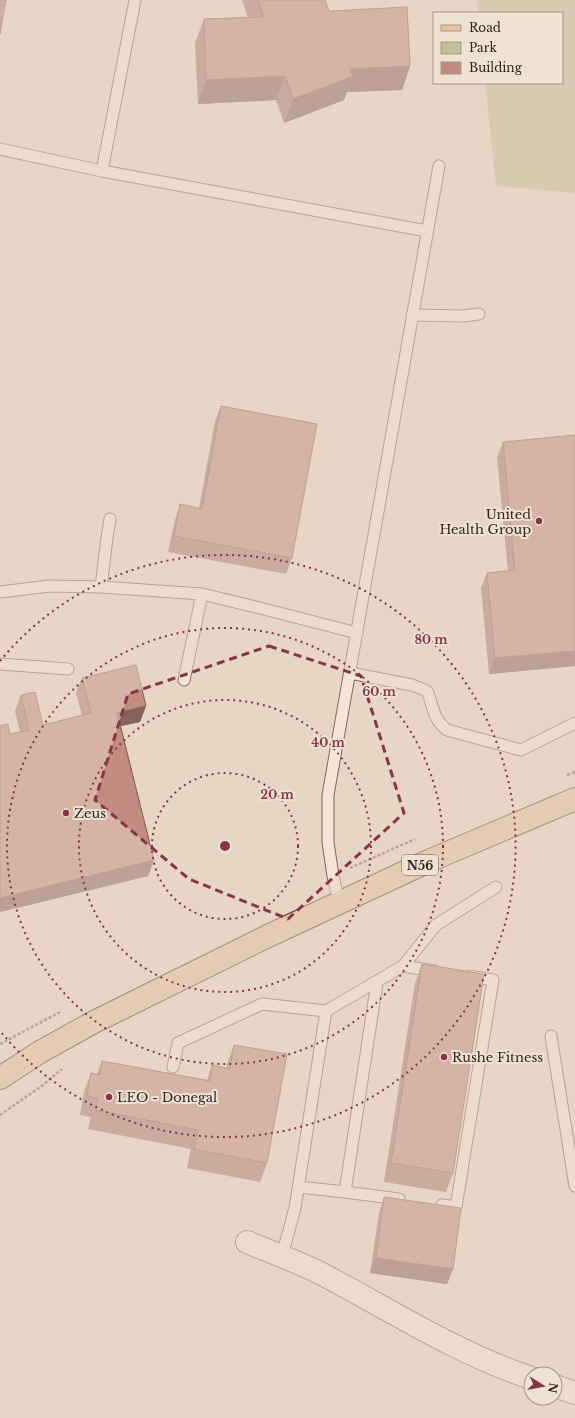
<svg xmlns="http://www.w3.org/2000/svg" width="575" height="1418" viewBox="0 0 575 1418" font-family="'Libre Baskerville',serif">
  <rect width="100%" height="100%" fill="#e8d6c5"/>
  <path fill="#c4c09a" d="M 477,0 L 575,0 L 575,193 L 496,186 L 485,83 L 562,83 L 562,13 L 478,13 Z"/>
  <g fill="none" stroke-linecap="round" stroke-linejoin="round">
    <g stroke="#80685d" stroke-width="13">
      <path id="lane" d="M 0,149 L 102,171 L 427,231
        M 102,171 L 135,0
        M 412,315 L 462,316 L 479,314
        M 101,587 L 107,538 L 110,519
        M 0,592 L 49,586 L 101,587 L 202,594 L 260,608 L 357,633
        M 0,664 L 68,669
        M 350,673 L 412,685 L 427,691 C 434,707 432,718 447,730 L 521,750 L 575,723
        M 184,680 L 202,594
        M 339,902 L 333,876 L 328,842 L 328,795 L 439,166
        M 403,966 L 434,971
        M 551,1036 L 575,1186
        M 173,1067 L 178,1043 L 262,1004 L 326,1011
        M 299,1187 L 345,1192 L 377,982
        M 345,1192 L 399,1199
        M 442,1205 L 456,1207 L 493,980 L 469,976
        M 282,1256 L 295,1208 L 326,1011 L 403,966 L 436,925 L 496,887"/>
    </g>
    <g stroke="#80685d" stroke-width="24">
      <path id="street" d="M 247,1242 C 271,1252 296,1261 320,1273 C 389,1309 456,1353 531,1378
        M 555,1386 L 575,1393"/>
    </g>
    <g stroke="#4f3831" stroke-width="24">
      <path id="primary" d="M 0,1078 L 40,1052 L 94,1022 L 268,936 L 431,860 L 575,799"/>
    </g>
    <path stroke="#80685d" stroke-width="2.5" stroke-dasharray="3 2" stroke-linecap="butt" d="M 567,775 L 575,772
      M 350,868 L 415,839
      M 0,1044 L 60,1012
      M 0,1115 L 43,1085 L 62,1069"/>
    <use href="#lane" stroke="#f4e5d7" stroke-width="11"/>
    <use href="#street" stroke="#f4e5d7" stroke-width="22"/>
    <use href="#primary" stroke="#e7c2a1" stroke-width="22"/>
  </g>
  <path fill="#a6786d" d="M 242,0 L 325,0 L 329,11 L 410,66 L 402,90 L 347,92 L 344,100 L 284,123 L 276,100 L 198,104 L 195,43 L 204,19 L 248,18 Z
    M 221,406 L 292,558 L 286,574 L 168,552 L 175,520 L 180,504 L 199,508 L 215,421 Z
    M 503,442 L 575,666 L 489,674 L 481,588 L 487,573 L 508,571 L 497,457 Z
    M 82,678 L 146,706 L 140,722 L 121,726 L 154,860 L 148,876 L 0,912 L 0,726 L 10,734 L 20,732 L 15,711 L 21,695 L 43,725 L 82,715 L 76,693 Z
    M 422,964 L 453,1173 L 446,1192 L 384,1182 L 415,983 Z
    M 234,1045 L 267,1163 L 260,1182 L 187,1168 L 191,1149 L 88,1129 L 91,1117 L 80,1115 L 84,1092 L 91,1073 L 97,1074 L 102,1061 L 207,1080 L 212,1065 L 227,1068 L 227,1064 Z
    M 384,1197 L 453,1269 L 447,1284 L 370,1273 L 379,1213 Z"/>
  <path fill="#876259" d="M 410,66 L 402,90 L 347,92 L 344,100 L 284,123 L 293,99 L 350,69 Z
    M 285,76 L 276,100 L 198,104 L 206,80 Z
    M 575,651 L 575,666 L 489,674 L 495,658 Z
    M 146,706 L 140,722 L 112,728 L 117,713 Z
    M 154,860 L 148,876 L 0,912 L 0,898 Z
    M 376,1258 L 453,1269 L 447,1284 L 370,1273 Z"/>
  <path fill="#c18c7f" stroke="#876259" d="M 0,0 L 6,0 L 0,34 Z
    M 258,0 L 325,0 L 329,11 L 407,7 L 410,66 L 350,69 L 353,76 L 293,99 L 285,76 L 206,80 L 204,19 L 264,17 Z
    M 221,406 L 317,424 L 292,558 L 174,536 L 180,504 L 202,509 Z
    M 575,435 L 575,651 L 495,658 L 487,573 L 515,570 L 503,442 Z
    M 136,665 L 146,706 L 117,713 L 154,860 L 0,898 L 0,726 L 8,724 L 10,734 L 29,730 L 21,695 L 35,692 L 43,725 L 91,713 L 82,678 Z
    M 422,964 L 484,974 L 453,1173 L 391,1163 Z
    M 234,1045 L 287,1054 L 267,1163 L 194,1149 L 198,1130 L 95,1110 L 98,1098 L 87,1096 L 91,1073 L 100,1075 L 102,1061 L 210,1081 L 212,1065 L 230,1069 Z
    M 384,1197 L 461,1208 L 453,1269 L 376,1258 Z"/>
  <path d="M0 0H575V1418H0ZM 269,646 L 361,676 L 404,813 L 288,919 L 189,879 L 95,800 L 128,694 Z" fill="#e8d6c5" fill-opacity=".55" fill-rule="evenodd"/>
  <path fill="none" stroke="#883548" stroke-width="3" stroke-dasharray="8 5" stroke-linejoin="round" d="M 269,646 L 361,676 L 404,813 L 288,919 L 189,879 L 95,800 L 128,694 Z"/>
  <g fill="none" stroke="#883548" stroke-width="2" stroke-dasharray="2 4">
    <circle cx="225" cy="846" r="73"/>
    <circle cx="225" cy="846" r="146"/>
    <circle cx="225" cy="846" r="218"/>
    <path d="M0 661A291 291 0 1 1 0 1031"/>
  </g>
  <g fill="#883548" stroke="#f0e2d3" stroke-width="1.5">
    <circle cx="539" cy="521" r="4"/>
    <circle cx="66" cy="813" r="4"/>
    <circle cx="444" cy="1057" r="4"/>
    <circle cx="109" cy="1097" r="4"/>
  </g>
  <g text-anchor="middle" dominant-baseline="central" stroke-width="4" stroke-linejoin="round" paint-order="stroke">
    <rect fill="#f0e2d3" stroke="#6b5d55" stroke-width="1" x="402" y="855" width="36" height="20" rx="3"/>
    <g font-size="12" font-weight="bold" fill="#32241f">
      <text x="420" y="865">N56</text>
    </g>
    <g font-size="13" fill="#32241f" stroke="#f0e2d3" text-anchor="start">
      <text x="531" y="514" text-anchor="end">United<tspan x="531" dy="15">Health Group</tspan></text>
      <text x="74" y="813">Zeus</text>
      <text x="452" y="1057">Rushe Fitness</text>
      <text x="117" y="1097">LEO - Donegal</text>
    </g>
  </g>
  <circle cx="225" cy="846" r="6" fill="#883548" stroke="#f0e2d3" stroke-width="2"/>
  <g font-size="12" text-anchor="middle" font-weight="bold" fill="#883548" stroke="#f0e2d3" stroke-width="4" stroke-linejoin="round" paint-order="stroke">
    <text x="431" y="644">80 m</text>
    <text x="379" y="696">60 m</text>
    <text x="328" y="747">40 m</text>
    <text x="277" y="799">20 m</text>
  </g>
  <rect x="433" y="12" width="130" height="72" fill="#f0e2d3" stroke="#a4968b"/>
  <rect x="441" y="25" width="20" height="6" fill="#e7c2a1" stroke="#a4968b"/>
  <text x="469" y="32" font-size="12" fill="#32241f">Road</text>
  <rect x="441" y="42" width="20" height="12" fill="#c4c09a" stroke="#a4968b"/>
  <text x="469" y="52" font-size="12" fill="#32241f">Park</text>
  <rect x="441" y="62" width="20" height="12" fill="#c18c7f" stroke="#a4968b"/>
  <text x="469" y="72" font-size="12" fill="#32241f">Building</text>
  <g transform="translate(543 1386) rotate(101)"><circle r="19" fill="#f0e2d3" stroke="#a4968b"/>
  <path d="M0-3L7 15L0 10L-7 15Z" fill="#883548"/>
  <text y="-6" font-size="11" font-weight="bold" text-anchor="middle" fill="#32241f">N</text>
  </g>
</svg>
